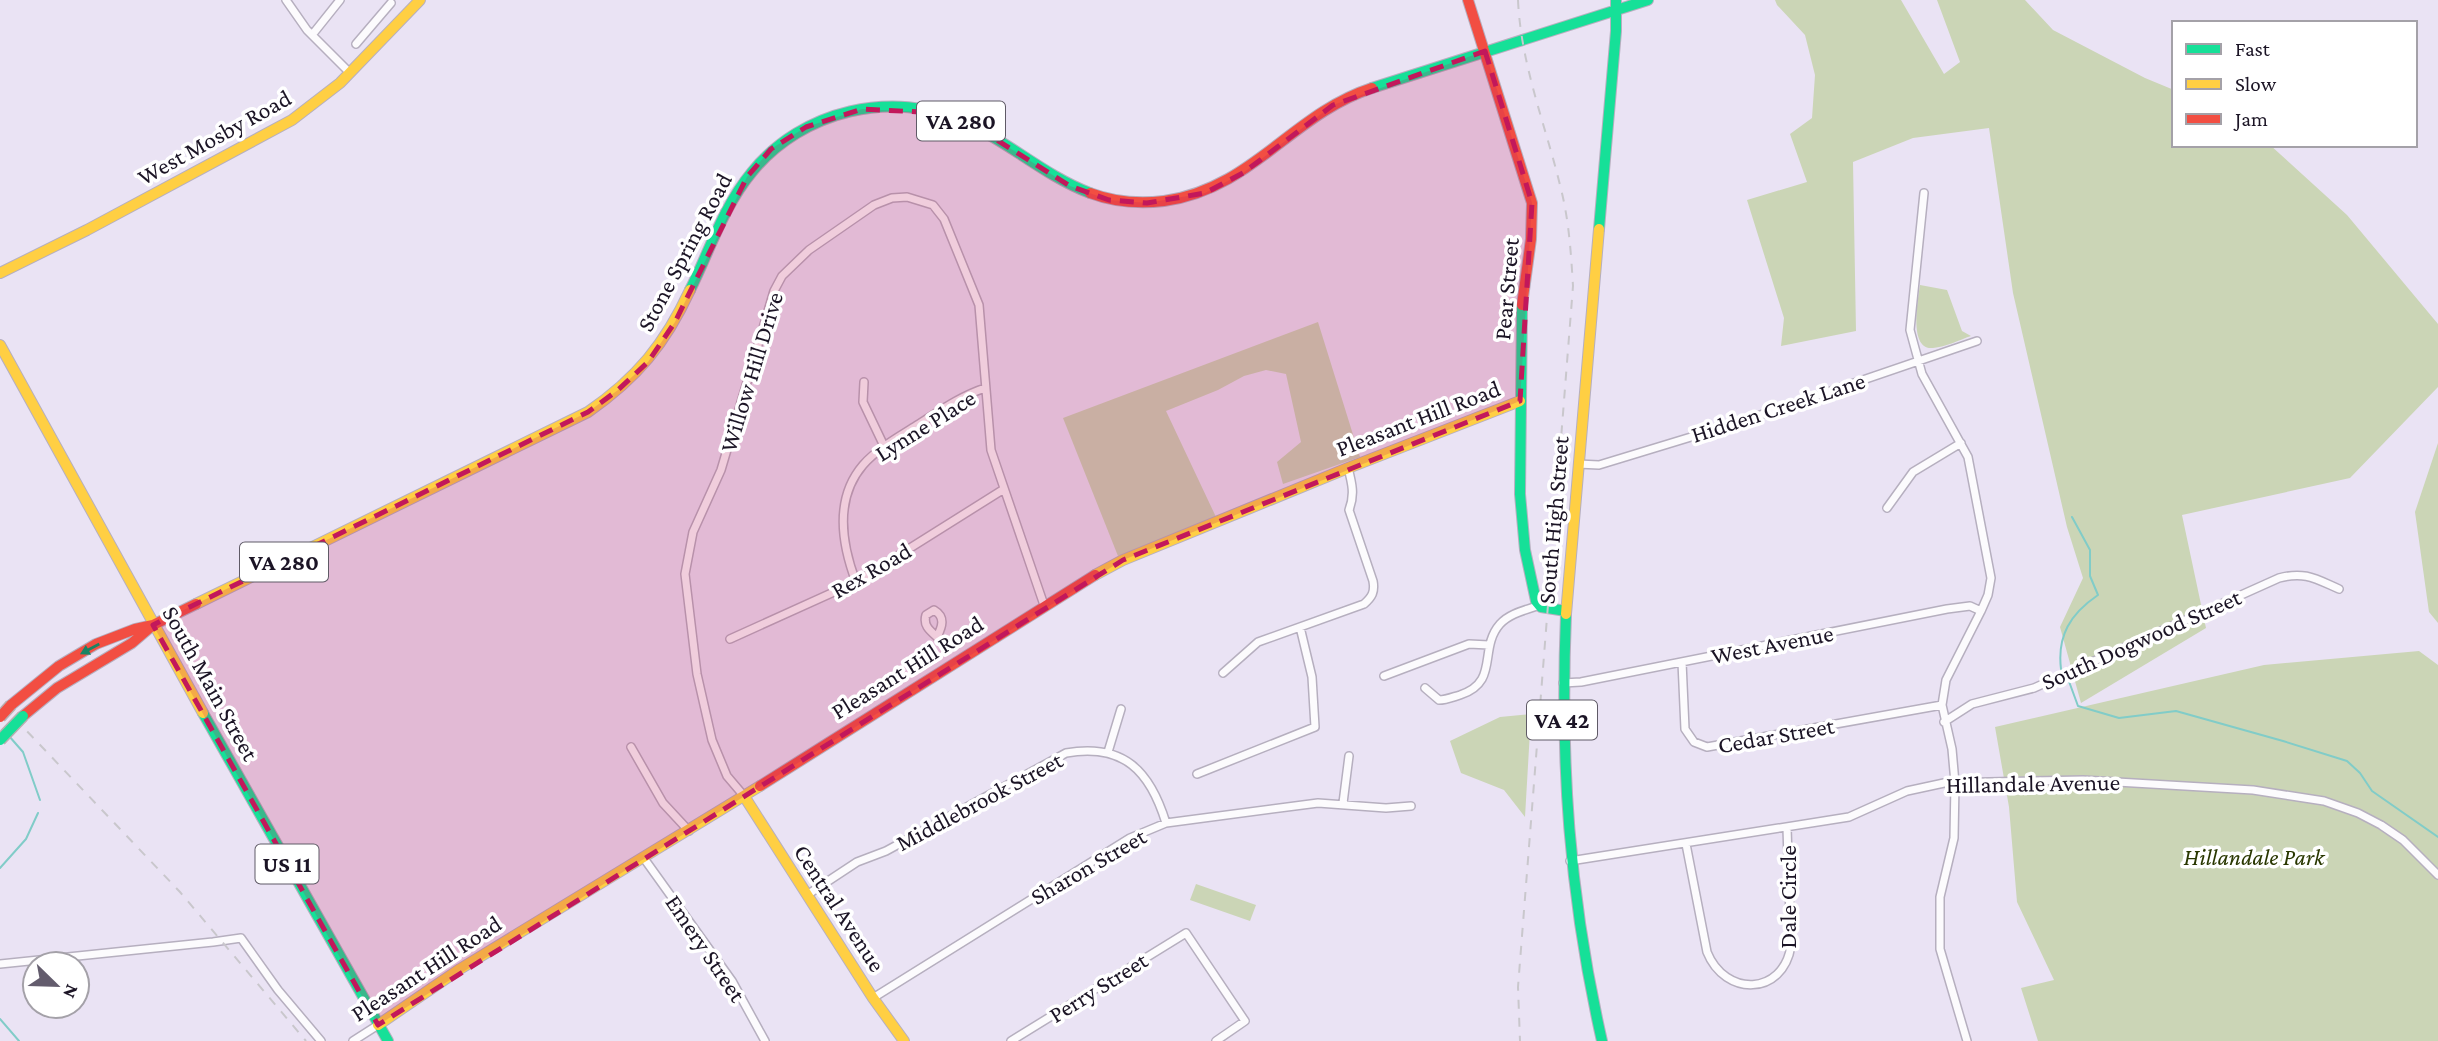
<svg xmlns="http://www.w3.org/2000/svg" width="2438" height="1041" viewBox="0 0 2438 1041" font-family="'Crimson Pro',serif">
  <rect width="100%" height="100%" fill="#eae3f4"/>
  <path fill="#cbd5b6" d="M 1775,0 L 1901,0 L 1944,74 L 1960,62 L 1937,0 L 2025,0 L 2053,30 L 2145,78 L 2174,90 L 2174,145 L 2270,145 L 2347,215 L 2438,324 L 2438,387 L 2350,478 L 2182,515 L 2206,628 L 2081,703 L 2060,627 L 2083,578 L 2067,527 L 2013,293 L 1989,128 L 1913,138 L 1853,162 L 1856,331 L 1781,346 L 1784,318 L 1747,200 L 1807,182 L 1790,134 L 1812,118 L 1815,75 L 1805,35 L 1777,5 Z
    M 1920,285 L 1947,290 L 1962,331 L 1971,336 C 1959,340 1946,347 1933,348 C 1908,351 1918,299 1920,285 Z
    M 1318,322 L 1360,457 L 1283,484 L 1277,462 L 1301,442 L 1286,374 L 1266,370 L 1244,376 L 1218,390 L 1166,411 L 1216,517 L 1118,556 L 1063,418 Z
    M 2438,443 L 2438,623 L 2429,612 L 2415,512 Z
    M 2419,651 L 2438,665 L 2438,1041 L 2038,1041 L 2021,988 L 2054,980 L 2017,902 L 2009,807 L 1995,727 L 2264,665 Z
    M 1531,714 L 1525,817 L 1504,790 L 1461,773 L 1450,741 L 1500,717 Z
    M 1196,884 L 1256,905 L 1250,921 L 1190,900 Z"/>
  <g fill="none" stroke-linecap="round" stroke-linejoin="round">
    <path stroke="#81ccc8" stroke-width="2" d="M 2061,669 C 2057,636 2070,614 2098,595 L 2090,576 L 2090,550 L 2072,517
      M 2067,676 L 2078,706 L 2119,718 L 2176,711 L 2283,741 L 2347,761 L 2360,773 L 2372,791 L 2438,837
      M 9,736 L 23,752 L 40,800
      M 0,868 L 26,839 L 38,813
      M 0,1019 L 19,1041"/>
    <g stroke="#b6afbf" stroke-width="10">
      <path id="street" d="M 286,0 L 307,30 L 350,73
        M 312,35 L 340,0
        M 356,44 L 391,3
        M 1924,193 L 1910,330 L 1922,374 L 1968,457 L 1991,578 L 1988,595 L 1981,611 L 1946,680 L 1942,705 L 1952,749 L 1955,783 L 1954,838 L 1940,897 L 1940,949 L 1967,1041
        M 864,382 L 863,402 L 884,446
        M 1578,464 L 1599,465 L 1737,423 L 1977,341
        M 1887,508 L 1913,472 L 1961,443
        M 856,582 C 842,545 834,499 863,465 C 878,448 900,436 919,424 C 941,410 961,396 985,388
        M 934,610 C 946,617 942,627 937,637 C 929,630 923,625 926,615 Z
        M 730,639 L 856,582 L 1004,489
        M 1682,662 L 1685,729 L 1694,742 L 1707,747 L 1942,705
        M 1223,673 L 1258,642 L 1364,604 C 1372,597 1375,592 1373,581 L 1349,510 C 1355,495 1352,483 1348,468
        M 1384,676 L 1469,644 L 1489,645
        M 1563,683 L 1581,682 L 1947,609 L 1970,606 L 1981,611
        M 1425,688 L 1439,700 C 1446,700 1453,697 1460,695 C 1500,682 1478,649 1500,624 C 1510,613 1526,610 1540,605
        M 1944,722 L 1972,704 L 2034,688 L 2279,578 C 2305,571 2316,579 2339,589
        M 631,747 L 663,803 L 689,831
        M 1108,752 L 1121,709
        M 1197,774 L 1315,727 L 1312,677 L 1300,627
        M 744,796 L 727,776 L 712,740 L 697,674 L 685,574 L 693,532 L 721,470 L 774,291 L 782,276 L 809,250 L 874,205 L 892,198 L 907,197 L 933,205 L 944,219 L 979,305 L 991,450 L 1044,605
        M 1343,803 L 1349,756
        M 1686,844 L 1707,952 C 1725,997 1783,996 1791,946 L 1787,828
        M 643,857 L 732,981 L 765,1041
        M 1570,861 L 1849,817 L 1907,791 L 1944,783 L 2083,780 L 2253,790 L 2324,801 L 2358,813 L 2381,825 L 2403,840 L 2438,875
        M 807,895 L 857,862 L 886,851 L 1066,753 C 1124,743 1150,771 1166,823
        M 0,964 L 213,942 L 241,938 L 278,990 L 321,1041
        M 873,998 L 1130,838 L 1166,823 L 1318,803 L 1386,808 L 1411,806
        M 353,1041 L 378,1025
        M 1011,1041 L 1186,933 L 1245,1021 L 1216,1041"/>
    </g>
    <g stroke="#b6afbf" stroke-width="12">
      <path id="fast" d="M 1372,88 L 1648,0
        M 1599,229 L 1616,31 L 1616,0
        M 690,290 C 710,250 723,207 752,172 C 802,110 893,89 965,122 C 1009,142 1045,176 1090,193
        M 1522,305 L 1520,494 L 1525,550 L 1536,601 L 1541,607 L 1566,611
        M 1566,614 C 1560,762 1569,896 1602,1041
        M 203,713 L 388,1041"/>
    </g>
    <g stroke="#b6afbf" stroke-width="12">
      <path id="slow" d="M 0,273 L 87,230 L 292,120 L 340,83 L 420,0
        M 0,345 L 203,713
        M 1095,575 L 1123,560 L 1348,468 L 1520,401
        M 196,604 L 588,412 C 637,378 665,344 690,290
        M 1566,614 L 1599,229
        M 744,796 L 873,998 L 904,1041
        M 378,1025 L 460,969 L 760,786"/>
    </g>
    <g stroke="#b6afbf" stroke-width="12">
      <path id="jam" d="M 1468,0 L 1532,203 L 1531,239 L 1522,305
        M 1090,193 C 1114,202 1139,204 1164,201 C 1252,189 1292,114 1372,88
        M 11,705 L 59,666 L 96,644 L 135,629 L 153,625 L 196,604
        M 23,716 L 57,688 L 132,643 L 153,625
        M 760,786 L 1095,575"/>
    </g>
    <use href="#street" stroke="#fcfbfd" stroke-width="7"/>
    <use href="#fast" stroke="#16e098" stroke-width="10"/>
    <use href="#slow" stroke="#ffcf43" stroke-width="10"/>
    <use href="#jam" stroke="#f24e42" stroke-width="10"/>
    <path stroke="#c9c7cc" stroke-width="2" stroke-dasharray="9 9" stroke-linecap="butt" d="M 1518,0 C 1521,66 1546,126 1561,189 C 1569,221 1571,253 1573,286 L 1518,987 L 1520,1041
      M 0,708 L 23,727 L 180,892 L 306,1041"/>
    <g stroke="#b8aeb0" stroke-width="13" stroke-linecap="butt">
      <path id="fast-bridge" d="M 0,740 L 23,716"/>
    </g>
    <g stroke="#b8aeb0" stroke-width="13" stroke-linecap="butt">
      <path id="jam-bridge" d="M 0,717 L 11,705"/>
    </g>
    <use href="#fast-bridge" stroke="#16e098" stroke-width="10"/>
    <use href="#jam-bridge" stroke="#f24e42" stroke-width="10"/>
  </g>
  <defs><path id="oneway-solid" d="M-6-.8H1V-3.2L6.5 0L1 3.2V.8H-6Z" transform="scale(1.75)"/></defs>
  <use fill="#188464" href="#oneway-solid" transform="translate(90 649) rotate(152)"/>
  <path fill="#c2185b" fill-opacity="0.2" stroke="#c2185b" stroke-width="5" stroke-dasharray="14 9" stroke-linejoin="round" d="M 1485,51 L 1532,203 L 1520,401 L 1123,560 L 378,1025 L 153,625 L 588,412 L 618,390 L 648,362 L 675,322 L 747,177 L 771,149 L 806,127 L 862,109 L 939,113 L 976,127 L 1070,186 L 1109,200 L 1147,203 L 1205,193 L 1243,173 L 1333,105 Z"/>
  <g text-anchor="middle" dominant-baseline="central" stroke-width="7" stroke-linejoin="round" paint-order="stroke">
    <g fill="#fff" stroke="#5f5a66" stroke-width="2">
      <rect x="917" y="101.5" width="88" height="39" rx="5"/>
      <rect x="240" y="542.5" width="88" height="39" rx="5"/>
      <rect x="1527" y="700.5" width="70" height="39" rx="5"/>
      <rect x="255.5" y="844.5" width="63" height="39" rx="5"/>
    </g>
    <g font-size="23" font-weight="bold" fill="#1b1425">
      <text x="961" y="121">VA 280</text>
      <text x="284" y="562">VA 280</text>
      <text x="1562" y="720">VA 42</text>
      <text x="287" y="864">US 11</text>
    </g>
    <g font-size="24" fill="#1b1425" stroke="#fff">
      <text transform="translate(214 137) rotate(-29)">West Mosby Road</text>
      <text transform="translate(684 252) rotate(-62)">Stone Spring Road</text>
      <text transform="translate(1506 289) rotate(-85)">Pear Street</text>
      <text transform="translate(751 372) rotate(-73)">Willow Hill Drive</text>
      <text transform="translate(1778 407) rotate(-18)">Hidden Creek Lane</text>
      <text transform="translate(1418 418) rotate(-21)">Pleasant Hill Road</text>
      <text transform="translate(925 425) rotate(-32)">Lynne Place</text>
      <text transform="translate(1553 520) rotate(-85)">South High Street</text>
      <text transform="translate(871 570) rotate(-30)">Rex Road</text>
      <text transform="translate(2141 639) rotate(-24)">South Dogwood Street</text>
      <text transform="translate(1772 644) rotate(-11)">West Avenue</text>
      <text transform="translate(907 667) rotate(-32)">Pleasant Hill Road</text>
      <text transform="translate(211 683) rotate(61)">South Main Street</text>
      <text transform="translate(1776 735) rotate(-10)">Cedar Street</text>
      <text transform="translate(2033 783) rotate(-1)">Hillandale Avenue</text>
      <text transform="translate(979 801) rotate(-28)">Middlebrook Street</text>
      <text transform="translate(1088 866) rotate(-30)">Sharon Street</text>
      <text transform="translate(1787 897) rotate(-90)">Dale Circle</text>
      <text transform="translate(840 908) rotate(57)">Central Avenue</text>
      <text transform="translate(706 948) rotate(56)">Emery Street</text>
      <text transform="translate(426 968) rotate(-33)">Pleasant Hill Road</text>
      <text transform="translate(1098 987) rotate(-32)">Perry Street</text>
    </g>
    <g font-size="24" font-style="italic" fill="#293700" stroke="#fff">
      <text x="2254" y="856">Hillandale Park</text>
    </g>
  </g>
  <rect x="2172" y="21" width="245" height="126" fill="#ffffff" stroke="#a4a1a8" stroke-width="2"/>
  <rect x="2186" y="44" width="35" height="10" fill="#16e098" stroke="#a4a1a8" stroke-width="2"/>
  <text x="2235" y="56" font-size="21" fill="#1b1425">Fast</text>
  <rect x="2186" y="79" width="35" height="10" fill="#ffcf43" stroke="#a4a1a8" stroke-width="2"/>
  <text x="2235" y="91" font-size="21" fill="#1b1425">Slow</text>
  <rect x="2186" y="114" width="35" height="10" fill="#f24e42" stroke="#a4a1a8" stroke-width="2"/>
  <text x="2235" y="126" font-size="21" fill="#1b1425">Jam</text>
  <g transform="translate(56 985) rotate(113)"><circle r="33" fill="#ffffff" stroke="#a4a1a8" stroke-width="2"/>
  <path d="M0-5L12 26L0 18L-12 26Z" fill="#635c6d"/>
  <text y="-10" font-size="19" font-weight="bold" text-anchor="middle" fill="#1b1425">N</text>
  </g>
</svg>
